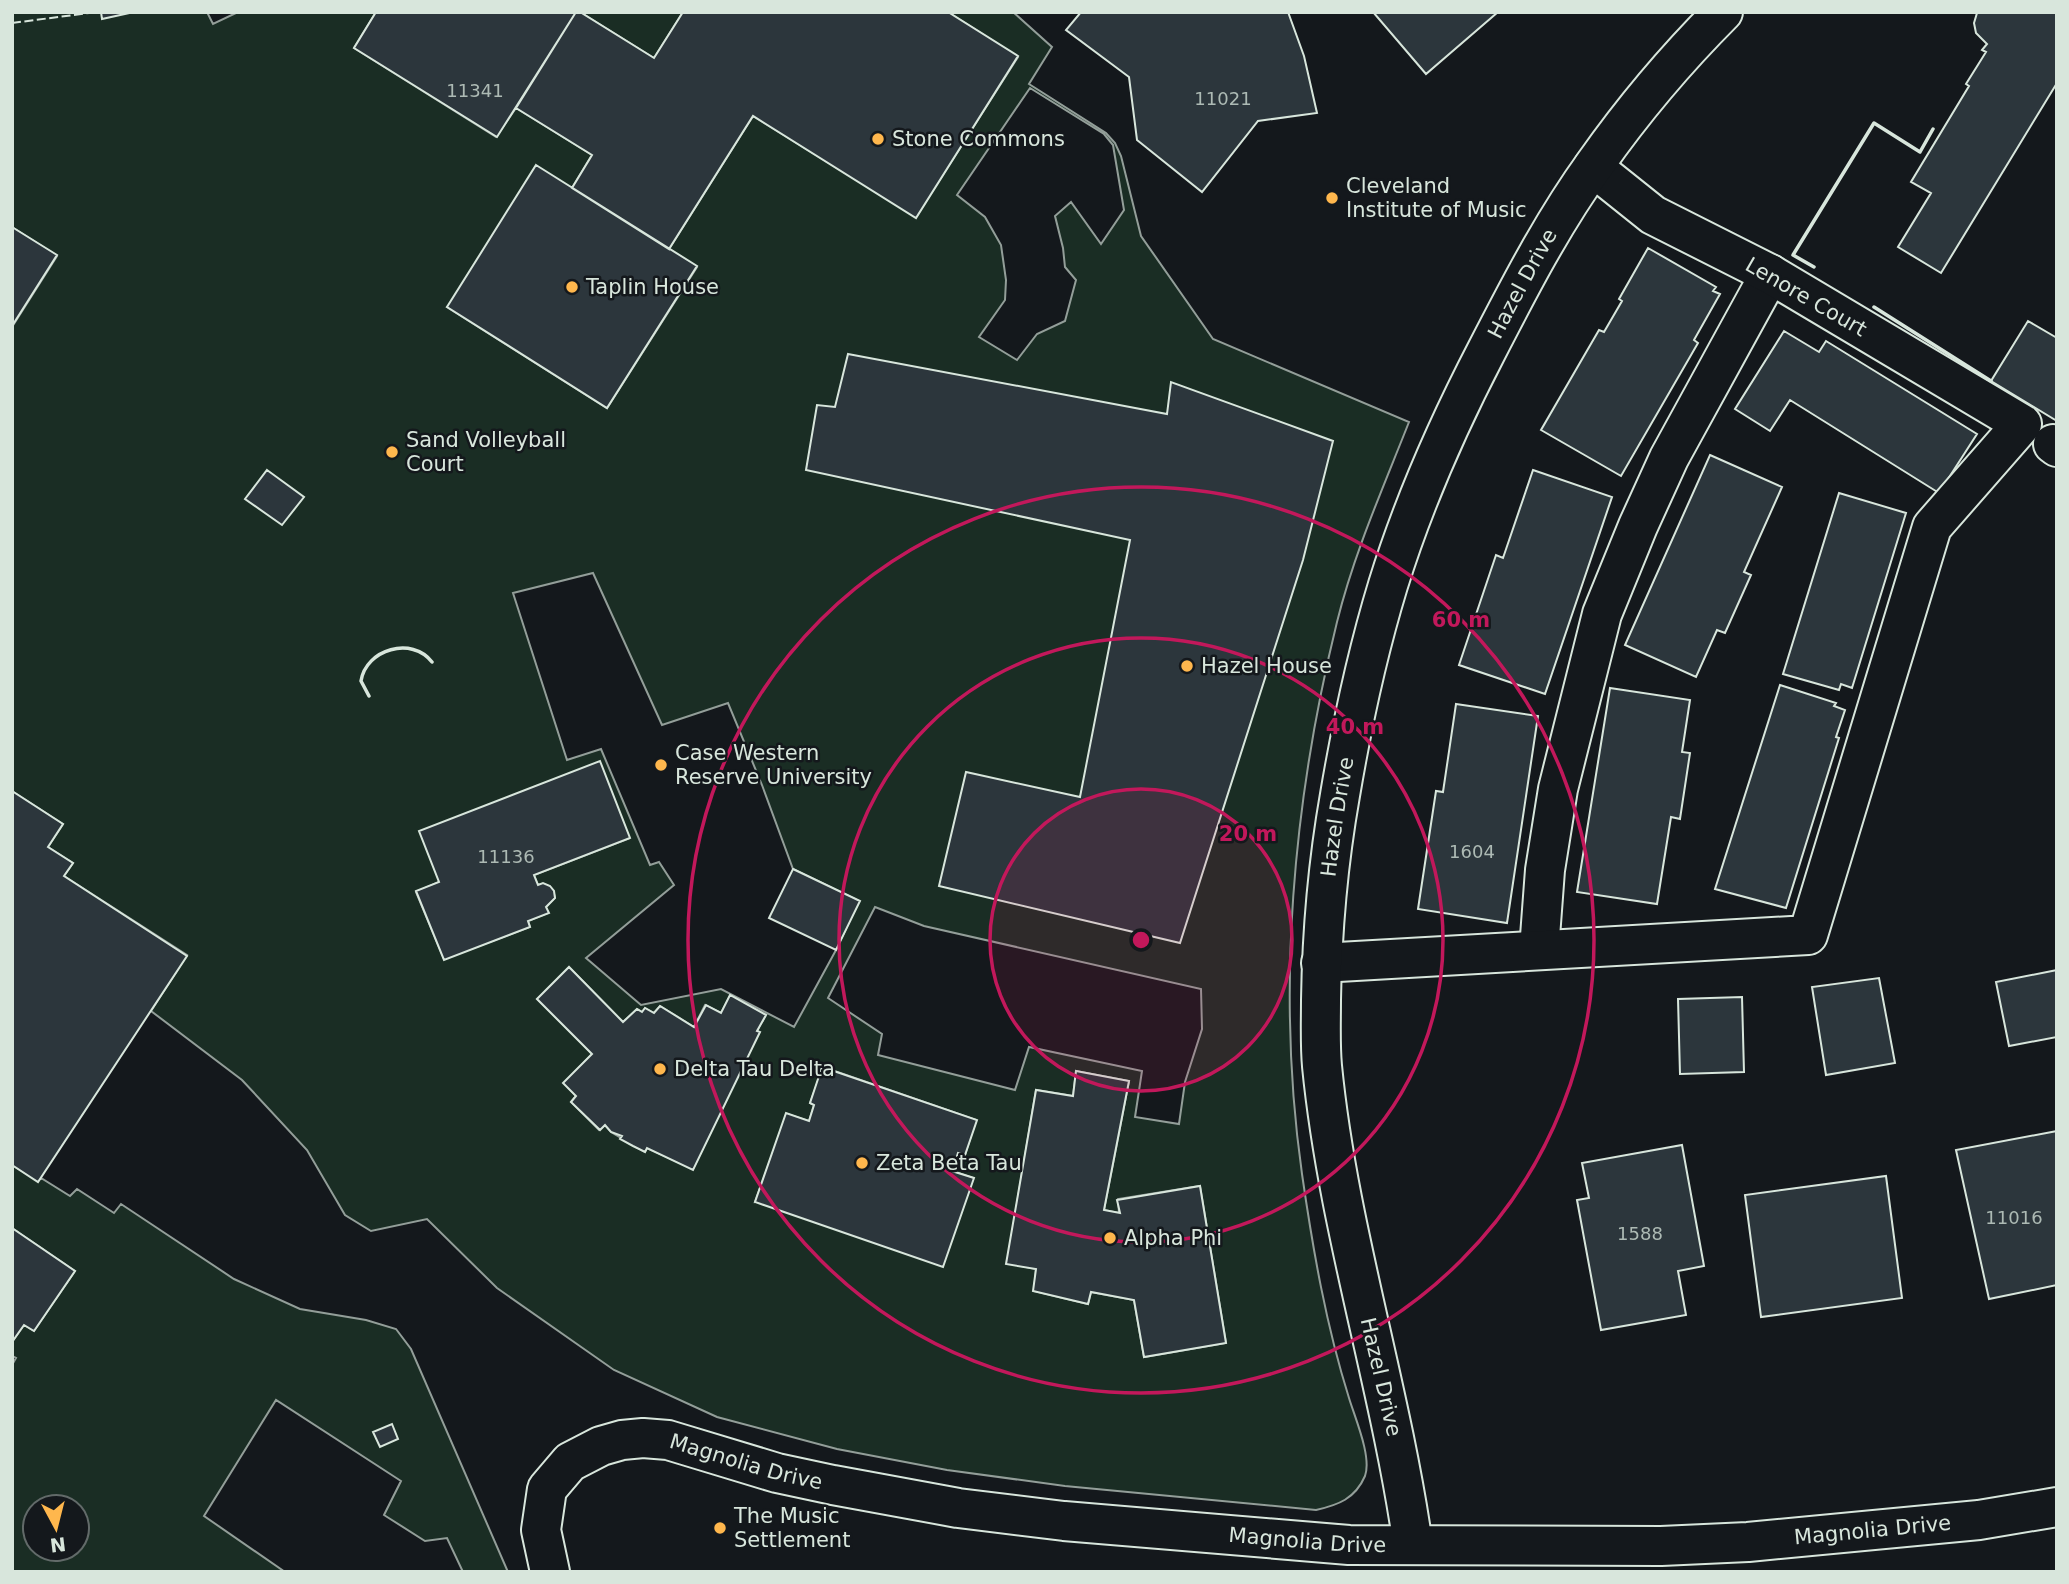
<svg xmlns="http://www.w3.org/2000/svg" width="2069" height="1584" viewBox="0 0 2069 1584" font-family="'DejaVu Sans',sans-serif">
  <rect width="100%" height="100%" fill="#14181c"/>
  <path fill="#1a2d24" stroke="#939e99" stroke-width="2" fill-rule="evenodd" d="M 12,12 L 207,12 L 213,24 L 238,12 L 376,12 L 354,48 L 496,137 L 516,108 L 592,155 L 572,188 L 447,307 L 607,408 L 697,267 L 669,249 L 753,116 L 916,217 L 1018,57 L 948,12 L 1013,12 L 1052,47 L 1029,84 L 1106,133 L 1115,143 L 1121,156 L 1141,236 L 1213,339 L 1409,422 C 1383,488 1354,553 1337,622 C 1293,801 1276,991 1302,1174 C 1313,1250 1326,1325 1349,1398 C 1355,1418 1372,1457 1365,1476 C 1355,1499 1338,1505 1316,1510 L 1065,1486 L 947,1470 L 837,1449 L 717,1417 L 614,1370 L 497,1288 L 427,1219 L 371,1231 L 345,1215 L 307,1150 L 242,1080 L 151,1011 L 187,955 L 64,876 L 73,863 L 48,847 L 63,824 L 12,791 L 12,327 L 57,256 L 12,227 ZM 1030,88 L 1104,134 L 1113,145 L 1124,210 L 1101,244 L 1071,202 L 1055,216 L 1063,248 L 1065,267 L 1076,280 L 1065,321 L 1037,334 L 1017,360 L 979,337 L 1005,300 L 1006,280 L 1001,245 L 985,217 L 957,195 ZM 593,573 L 662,725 L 728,703 L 762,785 L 793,869 L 859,901 L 836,950 L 794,1027 L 721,989 L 641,1005 L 586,958 L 674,885 L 659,862 L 650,865 L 601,749 L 567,760 L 513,593 ZM 630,838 L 534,875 L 538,885 C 548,882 553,888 555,898 L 546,907 L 548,913 L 528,921 L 530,927 L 444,959 L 416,892 L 439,882 ZM 875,907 L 924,926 L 1201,989 L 1202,1029 L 1185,1082 L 1179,1124 L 1135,1117 L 1142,1071 L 1029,1047 L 1015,1090 L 878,1055 L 882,1034 L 828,998 ZM 569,967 L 623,1022 L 637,1009 L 642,1012 L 645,1008 L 654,1013 L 660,1006 L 694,1027 L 705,1005 L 721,1013 L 730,996 L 766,1015 L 757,1031 L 759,1032 L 693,1169 L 647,1148 L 645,1152 L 611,1132 L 605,1125 L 599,1130 L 571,1102 L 576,1096 L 564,1083 L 592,1054 L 537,999 ZM 823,1067 L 976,1120 L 965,1155 L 958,1153 L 952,1171 L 973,1178 L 755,1202 L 787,1114 L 809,1121 L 814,1105 L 810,1103 ZM 1076,1071 L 1129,1081 L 1104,1210 L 1119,1213 L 1118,1199 L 1200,1186 L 1226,1343 L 1144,1357 L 1134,1300 L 1091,1292 L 1088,1304 L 1034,1291 L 1036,1269 L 1007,1263 L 1036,1090 L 1073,1096 Z
    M 580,12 L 683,12 L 654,58 Z
    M 12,1165 L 38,1181 L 41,1178 L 70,1196 L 77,1189 L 114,1213 L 121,1204 L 234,1279 L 300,1309 L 366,1320 L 396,1329 L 411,1349 L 508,1572 L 463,1572 L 447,1538 L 425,1541 L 384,1515 L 401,1481 L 276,1400 L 204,1516 L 285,1572 L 12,1572 L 12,1365 L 16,1358 L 12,1356 L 12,1342 L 24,1325 L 34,1331 L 75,1271 L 12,1228 ZM 35,1507 L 77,1507 L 77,1549 L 35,1549 Z"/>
  <path fill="#2c363c" stroke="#d8e6dc" stroke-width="2" d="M 101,12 L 134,12 L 102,19 Z
    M 376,12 L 576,12 L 497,137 L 354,48 Z
    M 576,12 L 580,12 L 654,58 L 683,12 L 948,12 L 1018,56 L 916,218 L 753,116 L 669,249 L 572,188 L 592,155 L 516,108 Z
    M 1081,12 L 1288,12 L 1304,56 L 1317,113 L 1258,121 L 1202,192 L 1137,140 L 1129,77 L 1066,30 Z
    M 1373,12 L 1498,12 L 1426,74 Z
    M 2057,12 L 2057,83 L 1941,273 L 1898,247 L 1931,193 L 1911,182 L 1969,86 L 1966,84 L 1986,52 L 1982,50 L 1987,44 L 1976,33 L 1974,23 L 1977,13 Z
    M 536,165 L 697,266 L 607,408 L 447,307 Z
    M 12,227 L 57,255 L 12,326 Z
    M 1648,248 L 1716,287 L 1713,291 L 1720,294 L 1694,340 L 1698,343 L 1621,476 L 1541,430 L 1599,330 L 1604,332 L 1622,301 L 1619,299 Z
    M 2028,321 L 2057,338 L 2057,421 L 1991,381 Z
    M 1784,331 L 1819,352 L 1826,341 L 1977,434 L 1939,493 L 1790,400 L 1770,431 L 1735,409 Z
    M 848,354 L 1167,414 L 1171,382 L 1333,441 L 1303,560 L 1180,943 L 939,886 L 966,772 L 1080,797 L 1130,540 L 806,470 L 817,405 L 835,407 Z
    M 1710,455 L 1782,487 L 1744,572 L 1751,575 L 1725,633 L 1717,630 L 1696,677 L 1625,645 Z
    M 267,470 L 304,497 L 282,525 L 245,499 Z
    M 1533,470 L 1612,497 L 1545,694 L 1459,665 L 1496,555 L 1503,558 Z
    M 1839,493 L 1906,513 L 1852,688 L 1841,684 L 1839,690 L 1783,674 Z
    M 1780,685 L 1836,703 L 1834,706 L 1845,710 L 1836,737 L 1839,738 L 1786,908 L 1715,889 Z
    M 1610,688 L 1690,700 L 1682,752 L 1690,753 L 1680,819 L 1671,817 L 1657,904 L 1577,892 Z
    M 1456,704 L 1538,716 L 1507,923 L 1418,909 L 1436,791 L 1443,792 Z
    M 600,761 L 630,838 L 534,875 L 538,885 L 543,883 L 550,886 L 554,891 L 555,898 L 546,907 L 549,913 L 528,921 L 530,927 L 444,960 L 416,891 L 439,882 L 419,831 Z
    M 12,791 L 63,824 L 48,847 L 73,863 L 64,876 L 187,956 L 38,1182 L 12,1165 Z
    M 793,869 L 860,901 L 836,950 L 769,918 Z
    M 569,967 L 623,1022 L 637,1009 L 642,1012 L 645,1008 L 654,1013 L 660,1006 L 694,1027 L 706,1005 L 721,1013 L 730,995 L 766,1015 L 757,1031 L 760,1032 L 693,1170 L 647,1148 L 645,1152 L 633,1146 L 620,1139 L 622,1136 L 611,1132 L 605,1125 L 600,1130 L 571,1102 L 576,1096 L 563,1083 L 592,1054 L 537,999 Z
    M 2057,970 L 2057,1037 L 2009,1046 L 1996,982 Z
    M 1879,978 L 1895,1063 L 1826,1075 L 1812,987 Z
    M 1742,997 L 1744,1072 L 1680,1074 L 1678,999 Z
    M 822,1067 L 977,1120 L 965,1155 L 958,1153 L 952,1171 L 974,1178 L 943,1267 L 755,1202 L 786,1113 L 809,1121 L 814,1105 L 810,1103 Z
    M 1076,1071 L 1129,1081 L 1104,1210 L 1120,1213 L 1117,1200 L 1200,1186 L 1226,1343 L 1144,1357 L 1134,1300 L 1091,1292 L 1088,1304 L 1033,1291 L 1036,1269 L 1006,1264 L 1036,1090 L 1073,1096 Z
    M 2057,1131 L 2057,1285 L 1989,1299 L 1956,1150 Z
    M 1682,1145 L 1704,1266 L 1678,1271 L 1686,1315 L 1601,1330 L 1577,1200 L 1589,1198 L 1582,1163 Z
    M 1886,1176 L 1902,1298 L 1761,1317 L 1745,1195 Z
    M 12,1228 L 75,1271 L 34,1331 L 24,1325 L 12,1342 Z
    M 392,1424 L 398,1439 L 380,1447 L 373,1432 Z"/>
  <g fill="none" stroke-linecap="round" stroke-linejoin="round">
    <g stroke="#d8e6dc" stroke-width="42">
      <g id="minor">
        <path d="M 2053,444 L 2057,447"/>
        <path d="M 1539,950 L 1545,870 L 1558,789 L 1602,614 L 1638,526 L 1669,458 L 1770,274"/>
        <path d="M 1321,963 L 1808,935 L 1932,527 L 2022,424 L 1770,274 L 1653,215 L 1593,167"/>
        <path id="s1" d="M 1413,1545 C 1390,1384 1338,1228 1322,1066 C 1320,1044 1321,1022 1321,1000 C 1322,931 1328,863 1340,795 C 1352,724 1367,654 1388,585 C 1413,504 1448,425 1487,350 C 1520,286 1553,222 1595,164 C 1633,110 1676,59 1723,12"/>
        <path id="s2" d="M 550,1572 L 541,1530 L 547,1489 L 570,1462 L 601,1446 L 622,1440 L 643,1438 L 668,1440 L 777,1473 L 833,1485 L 958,1508 L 1064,1521 L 1349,1545 L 1661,1546 L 1748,1542 L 1979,1520 L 2057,1507"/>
      </g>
    </g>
    <use href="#minor" stroke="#14181c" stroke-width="38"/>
    <path stroke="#d8e6dc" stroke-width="2" stroke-dasharray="9 3.5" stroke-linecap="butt" d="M 12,23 L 89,13"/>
    <path stroke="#d8e6dc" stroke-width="3.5" d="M 1814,267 L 1793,255 L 1874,123 L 1920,152 L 1933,129
      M 1874,307 L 1991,381
      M 369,696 L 361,681 C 366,649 412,636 432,662"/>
  </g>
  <circle cx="1141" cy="940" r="151" fill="#c2185b" fill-opacity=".12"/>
  <g fill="none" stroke="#c2185b" stroke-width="3.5">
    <circle cx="1141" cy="940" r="151"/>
    <circle cx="1141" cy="940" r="302"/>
    <circle cx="1141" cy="940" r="453"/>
  </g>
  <g fill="#ffb74d" stroke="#14181c" stroke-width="2.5">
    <circle cx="878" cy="139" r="7"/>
    <circle cx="1332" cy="198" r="7"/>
    <circle cx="572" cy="287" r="7"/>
    <circle cx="392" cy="452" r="7"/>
    <circle cx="1187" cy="666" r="7"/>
    <circle cx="661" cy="765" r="7"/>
    <circle cx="660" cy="1069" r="7"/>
    <circle cx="862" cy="1163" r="7"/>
    <circle cx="1110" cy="1238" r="7"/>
    <circle cx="720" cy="1528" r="7"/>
  </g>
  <g text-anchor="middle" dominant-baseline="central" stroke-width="5" stroke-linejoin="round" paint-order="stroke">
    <g font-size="18" fill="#adbab4">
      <text x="475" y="90">11341</text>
      <text x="1223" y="98">11021</text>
      <text x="1472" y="851">1604</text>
      <text x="506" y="856">11136</text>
      <text x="2014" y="1217">11016</text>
      <text x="1640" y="1233">1588</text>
    </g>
    <g font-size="21" fill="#d8e6dc" stroke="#14181c" text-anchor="start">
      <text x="892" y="139">Stone Commons</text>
      <text x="1346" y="186">Cleveland<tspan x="1346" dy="24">Institute of Music</tspan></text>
      <text x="586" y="287">Taplin House</text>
      <text x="406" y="440">Sand Volleyball<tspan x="406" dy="24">Court</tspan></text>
      <text x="1201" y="666">Hazel House</text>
      <text x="675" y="753">Case Western<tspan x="675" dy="24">Reserve University</tspan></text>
      <text x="674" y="1069">Delta Tau Delta</text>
      <text x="876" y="1163">Zeta Beta Tau</text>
      <text x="1124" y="1238">Alpha Phi</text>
      <text x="734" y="1516">The Music<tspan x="734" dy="24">Settlement</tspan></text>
    </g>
    <g font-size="21" fill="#d8e6dc" stroke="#14181c">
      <text stroke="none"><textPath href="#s1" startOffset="1306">Hazel Drive</textPath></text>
      <text transform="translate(1806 297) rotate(30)">Lenore Court</text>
      <text stroke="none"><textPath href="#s1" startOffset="738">Hazel Drive</textPath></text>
      <text transform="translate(1381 1377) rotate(77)">Hazel Drive</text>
      <text stroke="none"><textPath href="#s2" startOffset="304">Magnolia Drive</textPath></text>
      <text stroke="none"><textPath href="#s2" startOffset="1438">Magnolia Drive</textPath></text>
      <text stroke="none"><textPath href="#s2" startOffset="872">Magnolia Drive</textPath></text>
    </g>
  </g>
  <circle cx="1141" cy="940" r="10" fill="#c2185b" stroke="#14181c" stroke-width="3.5"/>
  <g font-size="21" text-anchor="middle" font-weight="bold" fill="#c2185b" stroke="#14181c" stroke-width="5" stroke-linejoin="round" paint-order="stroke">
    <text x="1461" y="627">60 m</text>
    <text x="1355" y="734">40 m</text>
    <text x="1248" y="841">20 m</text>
  </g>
  <rect width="2069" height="1584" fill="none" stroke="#d8e6dc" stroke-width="28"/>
  <g transform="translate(56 1528) rotate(173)"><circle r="33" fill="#14181c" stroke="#626a69" stroke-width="2"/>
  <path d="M0-5L12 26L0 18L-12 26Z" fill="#ffb74d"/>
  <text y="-10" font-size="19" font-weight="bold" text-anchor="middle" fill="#d8e6dc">N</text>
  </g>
</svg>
